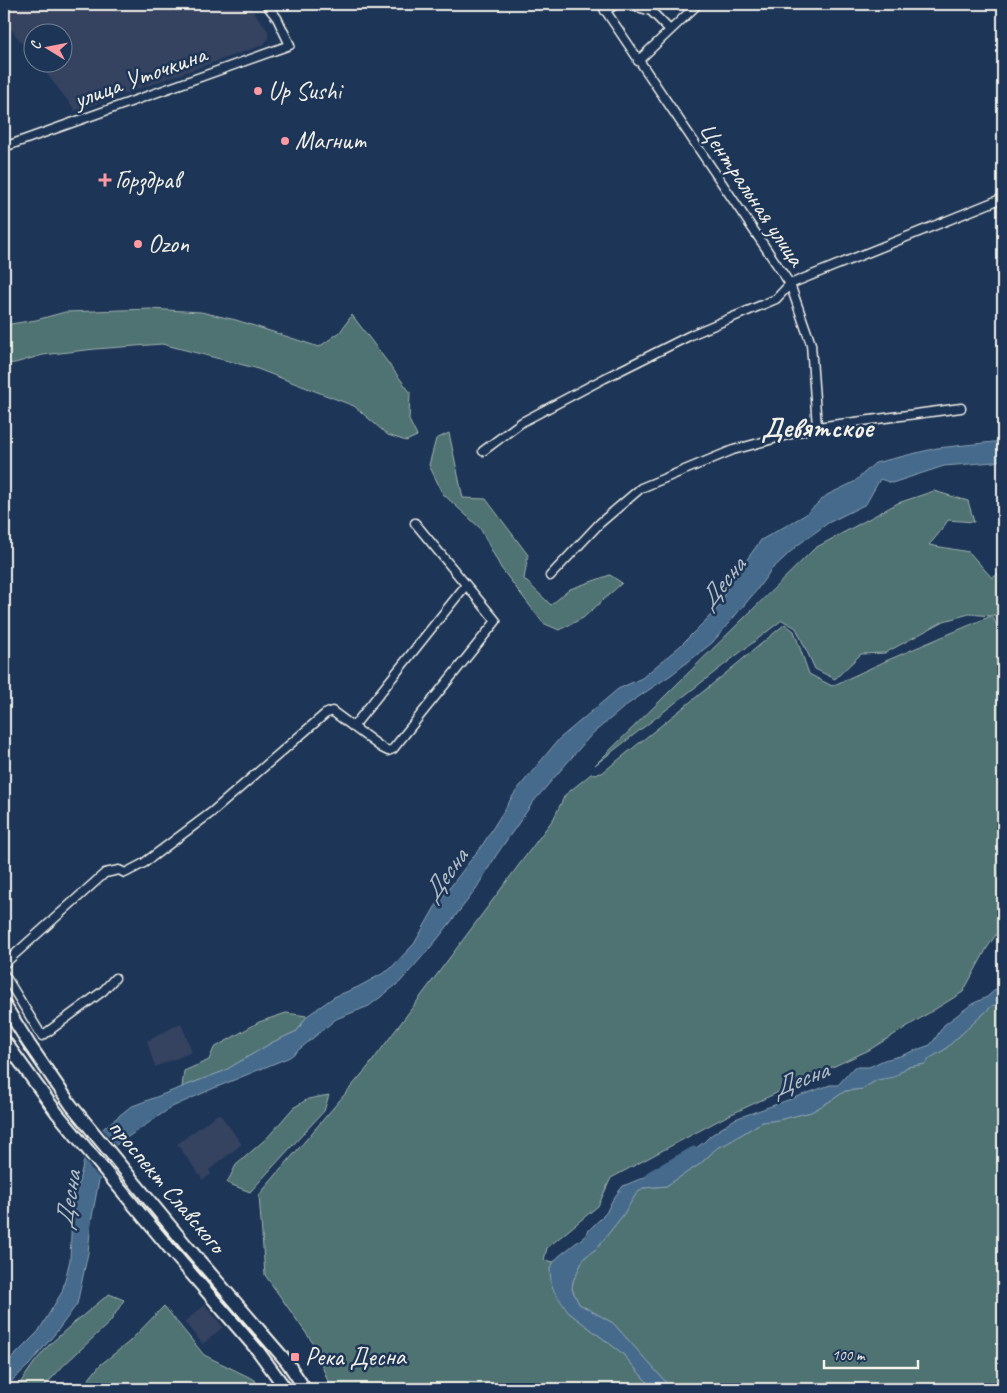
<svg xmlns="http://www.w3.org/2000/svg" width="1007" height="1393" viewBox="0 0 1007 1393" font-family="Caveat,sans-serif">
  <rect width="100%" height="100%" fill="#1d3557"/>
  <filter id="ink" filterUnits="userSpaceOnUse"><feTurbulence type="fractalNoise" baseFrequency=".02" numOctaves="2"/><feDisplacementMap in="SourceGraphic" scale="10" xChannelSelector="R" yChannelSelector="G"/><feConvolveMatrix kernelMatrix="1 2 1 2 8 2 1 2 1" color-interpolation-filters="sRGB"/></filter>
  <g filter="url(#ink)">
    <path fill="#344361" d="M 7,4 L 248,4 L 268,31 L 268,39 L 263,45 L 76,111 L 38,63 L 62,62 L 62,32 L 32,32 L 32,56 L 4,20 L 4,6 Z
      M 181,1023 L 192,1052 L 155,1067 L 147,1041 Z
      M 219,1113 L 242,1144 L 209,1170 L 211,1174 L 203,1180 L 177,1144 Z
      M 205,1305 L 223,1327 L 203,1344 L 184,1322 Z"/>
    <path fill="#4f7273" stroke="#a2b2ae" d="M 150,309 L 201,312 L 236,320 L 319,347 L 340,332 L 352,315 L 410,392 L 409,420 L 417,436 L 406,441 L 388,435 L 354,406 L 255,368 L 162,344 L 95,349 L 43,355 L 15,363 L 4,364 L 4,325 L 36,320 L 65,312 Z
      M 449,433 L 463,498 L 486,499 L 528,555 L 524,579 L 551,605 L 570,589 L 610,575 L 622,583 L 583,618 L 559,630 L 543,623 L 501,568 L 480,528 L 443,494 L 429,465 L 436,439 Z
      M 934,491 L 968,501 L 974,522 L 948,520 L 940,532 L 929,545 L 969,552 L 992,578 L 1003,571 L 1003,627 L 995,615 L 992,615 L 1003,638 L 1003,929 L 997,933 L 987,948 L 963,992 L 869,1050 L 725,1117 L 611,1178 L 598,1206 L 547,1248 L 544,1260 L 554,1262 L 550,1268 L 568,1312 L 622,1353 L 653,1389 L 331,1389 L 313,1343 L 265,1275 L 259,1195 L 368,1067 L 554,818 L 565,795 L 591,774 L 602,773 L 720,678 L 785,624 L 794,631 L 809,674 L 832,686 L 888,660 L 991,616 L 969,614 L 944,621 L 885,653 L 861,654 L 835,679 L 815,669 L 796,628 L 782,620 L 595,765 L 815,548 L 898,503 Z
      M 1003,1002 L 1003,1389 L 672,1389 L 613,1323 L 579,1304 L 572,1289 L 573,1281 L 584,1258 L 597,1248 L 623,1215 L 636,1194 L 643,1188 L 666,1186 L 700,1164 L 718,1147 L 726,1144 L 762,1122 L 778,1120 L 811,1112 L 832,1100 L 845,1091 L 862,1089 L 877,1080 L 894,1077 L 907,1067 L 925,1064 L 930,1058 L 944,1050 L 992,1006 Z
      M 286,1013 L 307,1016 L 297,1031 L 273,1042 L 224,1071 L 182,1087 L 184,1071 L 209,1060 L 214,1048 L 259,1022 Z
      M 329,1095 L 324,1111 L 250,1192 L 227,1183 L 236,1165 L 268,1137 L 293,1108 L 308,1099 Z
      M 109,1294 L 124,1300 L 110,1322 L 64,1365 L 42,1389 L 16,1389 L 34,1363 L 49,1345 L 69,1327 Z
      M 164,1306 L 204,1355 L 255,1380 L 259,1389 L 81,1389 L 100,1365 L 129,1342 Z"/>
    <path fill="#456b8c" stroke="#8ba1b1" d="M 1003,441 L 1003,459 L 994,462 L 944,466 L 892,483 L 880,479 L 866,504 L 828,523 L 798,545 L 771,570 L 756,591 L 712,643 L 671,675 L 628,704 L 592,734 L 534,801 L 497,854 L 474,892 L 436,941 L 400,982 L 369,1006 L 336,1019 L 290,1057 L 212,1089 L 172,1107 L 113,1147 L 100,1175 L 91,1222 L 88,1253 L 77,1304 L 58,1330 L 29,1365 L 4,1388 L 4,1366 L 38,1332 L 62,1292 L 70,1260 L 72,1210 L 89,1140 L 130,1107 L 224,1071 L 273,1042 L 297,1031 L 307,1016 L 334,997 L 358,987 L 389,970 L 414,944 L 435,907 L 483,844 L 516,791 L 559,739 L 618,689 L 642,678 L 680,646 L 721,605 L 727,587 L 761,540 L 805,515 L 827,495 L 854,482 L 875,463 L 937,448 Z
      M 1003,983 L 1003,1002 L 992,1006 L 944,1050 L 930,1058 L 925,1064 L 907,1067 L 894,1077 L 877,1080 L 862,1089 L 845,1091 L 832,1100 L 811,1112 L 778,1120 L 762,1122 L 726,1144 L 718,1147 L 700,1164 L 666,1186 L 643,1188 L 636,1194 L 623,1215 L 597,1248 L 584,1258 L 573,1281 L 572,1289 L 579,1304 L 613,1323 L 672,1389 L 653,1389 L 622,1353 L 568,1312 L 554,1291 L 551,1284 L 550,1268 L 554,1262 L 559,1256 L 585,1236 L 589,1230 L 606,1213 L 613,1199 L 623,1186 L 662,1170 L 670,1168 L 704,1142 L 710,1136 L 735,1119 L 830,1085 L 838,1085 L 854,1067 L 869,1067 L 884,1060 L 900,1056 L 930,1045 L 935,1039 L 944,1025 L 972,1004 L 987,997 Z"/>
    <path fill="#1d3557" d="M 101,1127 L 117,1147 L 115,1149 L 103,1176 L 102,1181 L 82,1158 L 87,1138 Z"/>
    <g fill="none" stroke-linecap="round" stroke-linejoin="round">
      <path stroke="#456b8c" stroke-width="11" d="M 651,1176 L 694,1152"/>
      <g stroke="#f4f1e8" stroke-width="11">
        <path id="street" d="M 601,4 L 790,284 L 811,344 L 817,427
          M 627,4 L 651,11 L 670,30
          M 605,11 L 616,4
          M 638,61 L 698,4
          M 4,147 L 290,45 L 277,18 L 266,4
          M 483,451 L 522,422 L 605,378 L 693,334 L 776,299 L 790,284 L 1003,198
          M 550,576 L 600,523 L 641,488 L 733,450 L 817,427 L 961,408
          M 353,727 L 466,585
          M 4,964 L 105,873 L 119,870 L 125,873 L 144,863 L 212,812 L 325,714 L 332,711 L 382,748 L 388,751 L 393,749 L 496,621 L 415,523
          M 4,974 L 42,1036 L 103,991 L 115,978"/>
      </g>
      <g stroke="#f4f1e8" stroke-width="15">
        <path id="secondary" d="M 4,1004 L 29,1044 L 71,1105 L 186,1245 L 287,1362 L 305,1389
          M 4,1040 L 57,1113 L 175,1255 L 258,1351 L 286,1389"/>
      </g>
      <use href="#street" stroke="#1d3557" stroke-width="8"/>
      <use href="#secondary" stroke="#1d3557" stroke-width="11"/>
    </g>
  </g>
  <g fill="#ff9aa2" stroke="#1d3557" stroke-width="2">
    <circle cx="258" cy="91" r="5"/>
    <circle cx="285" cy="141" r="5"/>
    <path d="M102.5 172.5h5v5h5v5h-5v5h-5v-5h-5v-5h5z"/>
    <circle cx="138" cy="244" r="5"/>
    <rect x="290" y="1352" width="10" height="10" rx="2.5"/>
  </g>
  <g text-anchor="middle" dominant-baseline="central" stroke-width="5" stroke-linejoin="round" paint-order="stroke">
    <g font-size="25" fill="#f4f1e8" stroke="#1d3557">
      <text transform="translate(140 77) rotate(-20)">улица Уточкина</text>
      <text transform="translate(752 194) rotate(56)">Центральная улица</text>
      <text transform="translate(167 1186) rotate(50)">проспект Славского</text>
    </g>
    <g font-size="25" fill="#f4f1e8" stroke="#1d3557" text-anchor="start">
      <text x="268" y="91">Up Sushi</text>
      <text x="295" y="141">Магнит</text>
      <text x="115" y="180">Горздрав</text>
      <text x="148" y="244">Ozon</text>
      <text x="305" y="1357">Река Десна</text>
    </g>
    <g font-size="26" font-style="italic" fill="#b7c2c8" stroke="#1d3557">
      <text transform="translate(722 583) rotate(-51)">Десна</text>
      <text transform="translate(445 875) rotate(-54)">Десна</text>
      <text transform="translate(800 1079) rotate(-21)">Десна</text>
      <text transform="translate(68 1200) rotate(-81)">Десна</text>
    </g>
    <g font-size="28" font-weight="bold" fill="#f4f1e8" stroke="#1d3557">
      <text x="817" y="427">Девятское</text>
    </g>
  </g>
  <rect width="1007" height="1393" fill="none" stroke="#1d3557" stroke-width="20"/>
  <rect x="10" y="10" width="987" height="1373" fill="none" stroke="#f4f1e8" stroke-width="2" filter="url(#ink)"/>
  <g transform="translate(48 48) rotate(280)"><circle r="24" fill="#1d3557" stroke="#738091"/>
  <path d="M0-4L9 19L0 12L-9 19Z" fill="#ff9aa2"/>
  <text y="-8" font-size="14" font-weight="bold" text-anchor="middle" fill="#f4f1e8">С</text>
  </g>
  <path d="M824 1360v8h94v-8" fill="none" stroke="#f4f1e8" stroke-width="2.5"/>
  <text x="832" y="1360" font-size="15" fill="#f4f1e8" stroke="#1d3557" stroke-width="4" paint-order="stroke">100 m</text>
</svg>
